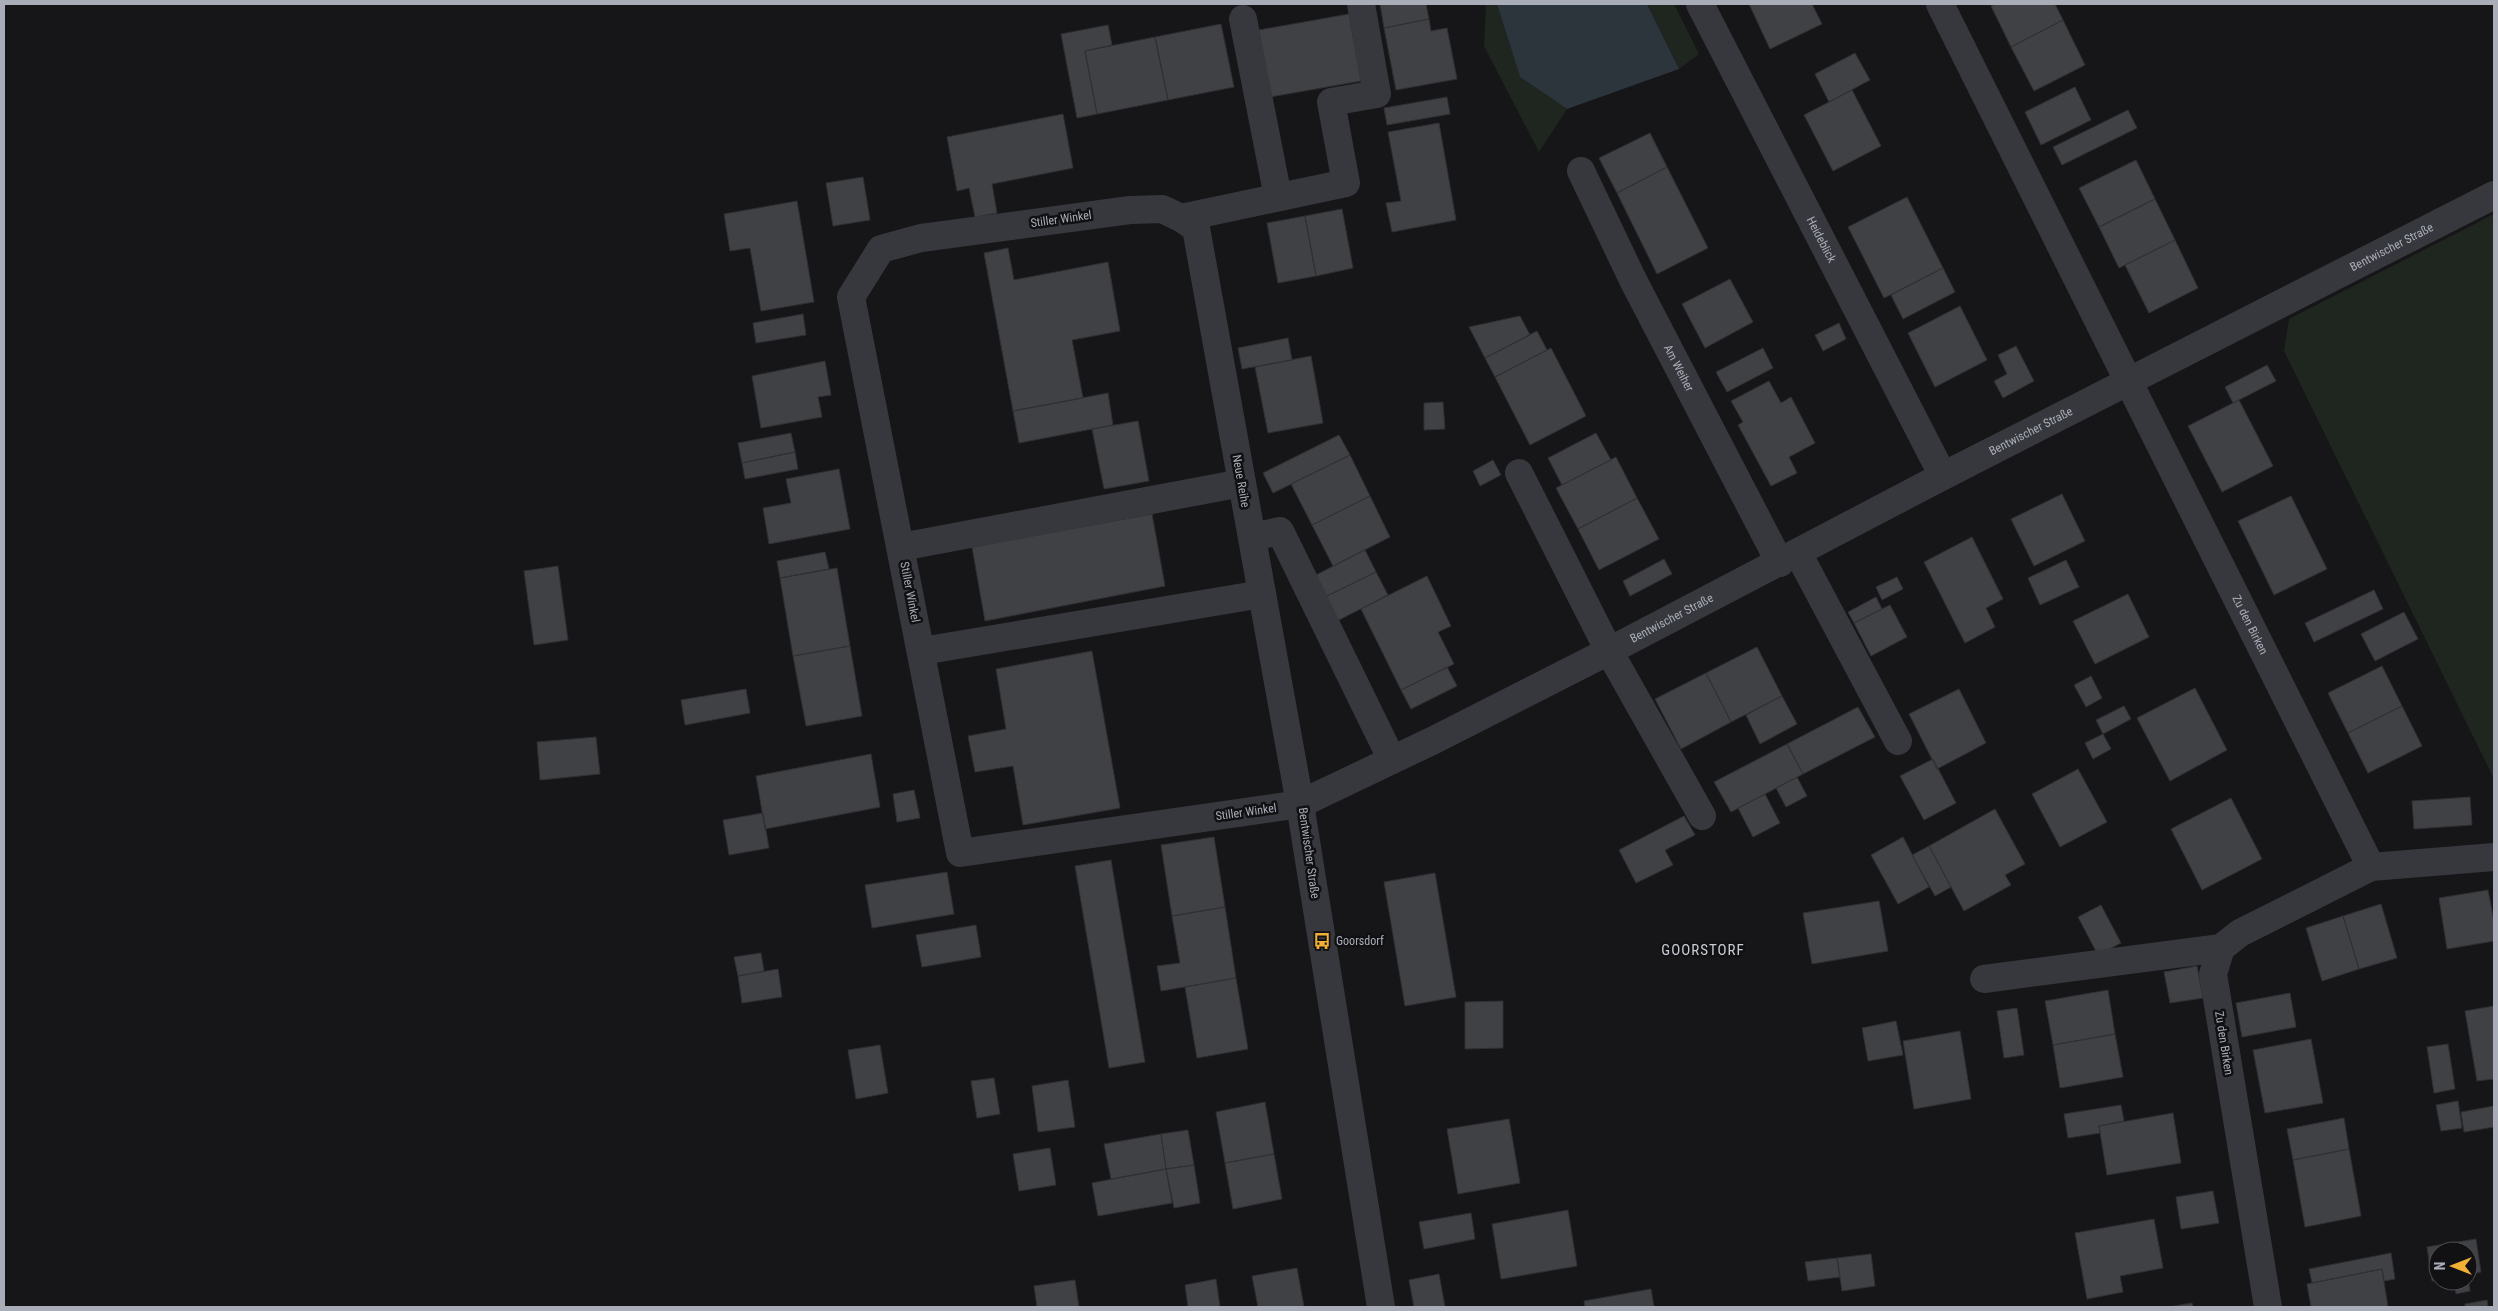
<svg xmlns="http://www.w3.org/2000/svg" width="2498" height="1311" viewBox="0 0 2498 1311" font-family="'Roboto Condensed',sans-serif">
  <rect width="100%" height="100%" fill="#161618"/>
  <path fill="#1e261f" d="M 1486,4 L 1497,4 L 1520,77 L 1567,109 L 1539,152 L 1484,46 Z
    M 1647,4 L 1674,4 L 1699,54 L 1679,69 Z
    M 2494,214 L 2494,779 L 2284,351 L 2289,319 Z"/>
  <path fill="#2c353c" d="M 1497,4 L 1647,4 L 1679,69 L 1567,109 L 1520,77 Z"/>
  <path fill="#404145" stroke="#303034" d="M 1380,4 L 1426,4 L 1429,19 L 1384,28 Z
    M 1749,4 L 1812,4 L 1822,24 L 1770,49 Z
    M 1996,4 L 2055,4 L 2063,20 L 2011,47 L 1991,6 Z
    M 1349,14 L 1361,81 L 1270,97 L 1259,30 Z
    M 1429,19 L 1431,31 L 1447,28 L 1457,79 L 1396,90 L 1384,28 Z
    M 2063,20 L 2085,65 L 2034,91 L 2011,47 Z
    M 1221,24 L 1234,87 L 1168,100 L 1155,37 Z
    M 1108,25 L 1112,45 L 1085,51 L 1097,114 L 1077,118 L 1061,34 Z
    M 1155,37 L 1168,100 L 1097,114 L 1085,51 Z
    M 1855,53 L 1870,80 L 1829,102 L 1815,74 Z
    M 2075,87 L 2091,120 L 2041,145 L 2025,112 Z
    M 1852,90 L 1881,146 L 1833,171 L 1804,115 Z
    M 1447,97 L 1450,114 L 1387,125 L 1384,108 Z
    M 2128,110 L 2137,128 L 2062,165 L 2053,147 Z
    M 1063,114 L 1073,168 L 992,184 L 997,213 L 975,217 L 969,188 L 957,191 L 947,137 Z
    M 1439,123 L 1456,220 L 1392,232 L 1386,203 L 1401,201 L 1388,132 Z
    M 1650,133 L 1667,167 L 1617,193 L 1599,158 Z
    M 2136,160 L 2155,199 L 2099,227 L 2079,188 Z
    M 1667,167 L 1708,248 L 1657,274 L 1617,193 Z
    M 863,177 L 870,220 L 833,226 L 826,183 Z
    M 1907,197 L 1943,268 L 1884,298 L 1848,227 Z
    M 2155,199 L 2175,240 L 2119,268 L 2099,227 Z
    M 797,201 L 814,302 L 761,311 L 750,248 L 730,251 L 724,214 Z
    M 1342,209 L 1353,268 L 1316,276 L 1305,216 Z
    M 1305,216 L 1316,276 L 1278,283 L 1267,223 Z
    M 2175,240 L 2198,288 L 2149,313 L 2125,265 Z
    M 1008,248 L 1014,280 L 1108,262 L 1120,331 L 1072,340 L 1083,398 L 1013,411 L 984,253 Z
    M 1943,268 L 1955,292 L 1903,319 L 1891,295 Z
    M 1730,279 L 1753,322 L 1705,348 L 1682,304 Z
    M 1960,306 L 1987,360 L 1935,387 L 1908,333 Z
    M 803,314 L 806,335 L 756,343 L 753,323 Z
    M 1520,316 L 1530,335 L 1485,358 L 1469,327 Z
    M 1839,323 L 1846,339 L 1823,351 L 1815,335 Z
    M 1537,331 L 1547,350 L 1495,377 L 1485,358 Z
    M 1288,338 L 1292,360 L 1242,369 L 1238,348 Z
    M 2016,346 L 2034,381 L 2003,398 L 1994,381 L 2007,374 L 1998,355 Z
    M 1551,348 L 1586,416 L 1530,445 L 1495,377 Z
    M 1763,348 L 1773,368 L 1727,392 L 1716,372 Z
    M 1311,356 L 1323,423 L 1268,433 L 1255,367 Z
    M 825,361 L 831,395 L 818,397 L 822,417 L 761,428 L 752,376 Z
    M 2267,365 L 2276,381 L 2233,403 L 2225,387 Z
    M 1769,381 L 1781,403 L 1791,397 L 1815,443 L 1789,457 L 1797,473 L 1771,486 L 1738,425 L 1743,422 L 1731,401 Z
    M 1108,393 L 1113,425 L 1019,443 L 1013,411 Z
    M 2239,400 L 2273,466 L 2222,492 L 2188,426 Z
    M 1443,402 L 1445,429 L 1424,430 L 1424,403 Z
    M 1138,421 L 1149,481 L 1104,489 L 1092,429 Z
    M 791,433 L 795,452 L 742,463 L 738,443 Z
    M 1596,433 L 1611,460 L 1562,485 L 1548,458 Z
    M 1339,435 L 1350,455 L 1273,493 L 1263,473 Z
    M 795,452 L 798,469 L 745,479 L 742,463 Z
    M 1350,455 L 1370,496 L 1312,525 L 1291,484 Z
    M 1616,457 L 1637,498 L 1578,529 L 1556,488 Z
    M 1493,460 L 1501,475 L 1480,486 L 1473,471 Z
    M 839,469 L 850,529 L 769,544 L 763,508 L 791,503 L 786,479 Z
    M 2062,494 L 2085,541 L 2034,566 L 2011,519 Z
    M 1370,496 L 1390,537 L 1333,566 L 1312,525 Z
    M 2291,496 L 2327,569 L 2274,595 L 2238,521 Z
    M 1637,498 L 1659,539 L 1599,570 L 1578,529 Z
    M 1152,514 L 1165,586 L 985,621 L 972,547 Z
    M 1972,537 L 2003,599 L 1986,608 L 1995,627 L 1965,643 L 1924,562 Z
    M 1365,550 L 1376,572 L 1325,597 L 1314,576 Z
    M 825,552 L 829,569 L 780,578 L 777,561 Z
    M 1664,559 L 1672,574 L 1630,596 L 1623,581 Z
    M 2066,560 L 2079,587 L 2040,605 L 2028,578 Z
    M 558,566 L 568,640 L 534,645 L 524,571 Z
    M 837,568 L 850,646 L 793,656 L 780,578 Z
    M 1376,572 L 1388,595 L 1337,621 L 1325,597 Z
    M 1427,576 L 1451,626 L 1438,632 L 1454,664 L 1401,690 L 1361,609 Z
    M 1897,577 L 1903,589 L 1882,600 L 1876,587 Z
    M 2374,590 L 2383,609 L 2314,642 L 2305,623 Z
    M 2128,594 L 2149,637 L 2095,664 L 2073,621 Z
    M 1876,597 L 1882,609 L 1854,623 L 1848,612 Z
    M 1890,605 L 1907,637 L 1871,656 L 1854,623 Z
    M 2404,612 L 2418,639 L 2375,661 L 2361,634 Z
    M 850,646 L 862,716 L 806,726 L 793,656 Z
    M 1757,647 L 1782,696 L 1731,722 L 1706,673 Z
    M 1092,651 L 1120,808 L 1023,825 L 1013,766 L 975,772 L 968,736 L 1006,729 L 996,669 Z
    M 2382,666 L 2402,706 L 2348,733 L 2328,693 Z
    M 1447,667 L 1457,686 L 1411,709 L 1401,690 Z
    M 1706,673 L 1731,722 L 1681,749 L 1655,699 Z
    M 2091,676 L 2102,698 L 2086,707 L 2074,685 Z
    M 2195,688 L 2227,750 L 2170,781 L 2137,718 Z
    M 746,689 L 750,713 L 685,725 L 681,700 Z
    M 1959,689 L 1986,743 L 1937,769 L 1909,714 Z
    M 1782,696 L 1797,724 L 1760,744 L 1746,715 Z
    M 2124,706 L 2131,719 L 2103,734 L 2096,720 Z
    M 2402,706 L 2422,746 L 2368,773 L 2348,733 Z
    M 1858,707 L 1875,737 L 1803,774 L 1787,744 Z
    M 2103,734 L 2111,749 L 2093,759 L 2085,743 Z
    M 596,737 L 600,774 L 540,780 L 537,742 Z
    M 1787,744 L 1803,774 L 1731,812 L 1714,782 Z
    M 871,754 L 880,807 L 765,829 L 756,776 Z
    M 1933,759 L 1956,803 L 1924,820 L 1900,776 Z
    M 2078,769 L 2107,822 L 2060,847 L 2032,794 Z
    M 1797,777 L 1807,796 L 1786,807 L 1776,788 Z
    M 914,790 L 920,818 L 897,822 L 893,794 Z
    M 1765,794 L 1780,823 L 1753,837 L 1738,808 Z
    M 2470,797 L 2472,825 L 2414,829 L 2412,801 Z
    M 2231,798 L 2262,859 L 2202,890 L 2171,829 Z
    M 1995,809 L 2025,864 L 2005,875 L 2011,885 L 1964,911 L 1929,846 Z
    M 763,813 L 769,848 L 729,855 L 723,820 Z
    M 1684,816 L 1695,835 L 1665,850 L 1673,865 L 1636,883 L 1619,850 Z
    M 1214,837 L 1225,907 L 1172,916 L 1161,845 Z
    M 1903,837 L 1929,887 L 1898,904 L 1871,855 Z
    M 1929,846 L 1951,887 L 1935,896 L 1912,855 Z
    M 1111,860 L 1145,1062 L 1109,1068 L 1075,866 Z
    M 947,872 L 954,914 L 872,928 L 865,885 Z
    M 1435,873 L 1456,997 L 1405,1006 L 1384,882 Z
    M 2488,890 L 2494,922 L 2494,941 L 2447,949 L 2439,898 Z
    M 1879,901 L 1888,951 L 1812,964 L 1803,913 Z
    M 2381,904 L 2397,958 L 2359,969 L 2343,916 Z
    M 2101,905 L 2121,943 L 2098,955 L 2078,917 Z
    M 1225,907 L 1236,978 L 1161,991 L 1157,966 L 1180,963 L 1172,916 Z
    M 2343,916 L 2359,969 L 2322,981 L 2306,928 Z
    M 976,925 L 981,957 L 922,967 L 916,935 Z
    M 761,953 L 764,971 L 738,976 L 734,957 Z
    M 2197,966 L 2203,998 L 2170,1003 L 2164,972 Z
    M 778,969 L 782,997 L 742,1003 L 738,976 Z
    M 1236,978 L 1248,1049 L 1197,1058 L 1185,987 Z
    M 2108,990 L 2115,1034 L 2053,1045 L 2045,1001 Z
    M 2290,993 L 2296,1027 L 2242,1037 L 2236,1003 Z
    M 1503,1001 L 1503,1048 L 1465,1049 L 1465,1002 Z
    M 2494,1006 L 2494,1079 L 2477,1081 L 2465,1011 Z
    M 2017,1008 L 2024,1055 L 2004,1058 L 1997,1011 Z
    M 1896,1021 L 1903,1055 L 1868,1061 L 1862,1028 Z
    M 1960,1031 L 1971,1099 L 1914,1109 L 1903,1041 Z
    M 2115,1034 L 2123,1077 L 2060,1088 L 2053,1045 Z
    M 2311,1039 L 2323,1103 L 2265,1113 L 2253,1050 Z
    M 2448,1044 L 2455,1089 L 2434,1093 L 2427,1047 Z
    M 880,1045 L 888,1093 L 856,1099 L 848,1050 Z
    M 994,1078 L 1000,1114 L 977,1118 L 971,1081 Z
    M 1068,1080 L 1075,1127 L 1038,1132 L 1032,1086 Z
    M 2458,1101 L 2462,1128 L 2441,1131 L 2436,1105 Z
    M 1265,1102 L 1274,1154 L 1225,1163 L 1216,1112 Z
    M 2121,1105 L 2124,1121 L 2099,1126 L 2100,1133 L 2068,1138 L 2064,1114 Z
    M 2494,1106 L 2494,1127 L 2464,1132 L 2461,1112 Z
    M 2173,1113 L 2181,1163 L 2107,1175 L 2099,1126 Z
    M 2344,1118 L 2349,1149 L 2293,1160 L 2287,1129 Z
    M 1509,1119 L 1520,1183 L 1458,1194 L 1447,1129 Z
    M 1188,1130 L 1194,1165 L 1166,1169 L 1161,1134 Z
    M 1161,1134 L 1166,1169 L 1111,1179 L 1104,1144 Z
    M 1050,1148 L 1056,1185 L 1019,1191 L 1013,1154 Z
    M 2349,1149 L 2361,1216 L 2305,1227 L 2293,1160 Z
    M 1274,1154 L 1282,1199 L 1233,1209 L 1225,1163 Z
    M 1194,1165 L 1200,1203 L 1174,1208 L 1166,1169 Z
    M 1166,1169 L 1172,1203 L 1098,1216 L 1092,1183 Z
    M 2213,1191 L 2219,1223 L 2181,1229 L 2176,1197 Z
    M 1568,1210 L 1577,1266 L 1501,1279 L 1492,1224 Z
    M 1471,1213 L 1475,1239 L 1424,1249 L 1419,1222 Z
    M 2154,1219 L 2163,1268 L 2120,1276 L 2123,1292 L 2087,1299 L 2075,1233 Z
    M 2476,1239 L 2481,1272 L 2468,1275 L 2468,1251 L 2438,1251 L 2438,1280 L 2432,1281 L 2427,1247 Z
    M 2391,1253 L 2395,1279 L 2384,1281 L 2382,1269 L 2312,1283 L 2309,1269 Z
    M 1871,1254 L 1875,1286 L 1842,1291 L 1837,1258 Z
    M 1837,1258 L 1840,1277 L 1808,1281 L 1805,1262 Z
    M 1297,1268 L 1304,1307 L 1258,1307 L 1252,1276 Z
    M 2382,1269 L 2388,1307 L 2311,1307 L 2307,1284 Z
    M 1439,1274 L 1445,1307 L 1414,1307 L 1409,1280 Z
    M 2468,1278 L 2470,1291 L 2456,1294 L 2454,1281 L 2468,1281 Z
    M 1216,1279 L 1220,1307 L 1188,1307 L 1185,1285 Z
    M 1075,1280 L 1079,1307 L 1037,1307 L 1034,1286 Z
    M 1651,1289 L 1654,1307 L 1585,1307 L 1584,1301 Z
    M 2487,1300 L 2488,1307 L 2465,1307 L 2465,1304 Z
    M 2192,1303 L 2193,1307 L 2169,1307 Z"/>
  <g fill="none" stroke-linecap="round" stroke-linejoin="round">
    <g stroke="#37383d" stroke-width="28">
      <path id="s1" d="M 1700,4 L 1943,476"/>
      <path id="s2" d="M 1940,4 L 2371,867"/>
      <path d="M 1243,19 L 1278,197"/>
      <path id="s3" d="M 1581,171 L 1633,280 L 1780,563"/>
      <path d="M 1162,209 L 1181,218 L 1196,228 L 1300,804 L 960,853 L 851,297 L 881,249 L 921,238 L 1130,210 Z"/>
      <path d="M 1181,218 L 1346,183 L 1331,102 L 1377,94 L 1361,4"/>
      <path d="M 1519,473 L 1609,651 L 1702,816"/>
      <path d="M 1252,537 L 1280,531 L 1392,760"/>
      <path d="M 901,547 L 1242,483"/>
      <path d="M 1798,553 L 1898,741"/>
      <path d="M 922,651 L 1262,594"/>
      <path d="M 1984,979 L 2221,948"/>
      <path id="s4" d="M 1381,1307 L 1300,804 L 1432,741 L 1609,651 L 1943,476 L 2494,195"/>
      <path d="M 2268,1307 L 2213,974 L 2221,948 L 2240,933 L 2371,867 L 2494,857"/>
    </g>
  </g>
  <defs>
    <g id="bus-bare" transform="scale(1.35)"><path d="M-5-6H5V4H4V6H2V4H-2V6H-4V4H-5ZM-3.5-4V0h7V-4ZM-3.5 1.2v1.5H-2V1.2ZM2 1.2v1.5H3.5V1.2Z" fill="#f2b134" stroke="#111113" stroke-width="2.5" paint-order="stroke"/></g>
  </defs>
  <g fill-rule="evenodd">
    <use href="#bus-bare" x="1322" y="941"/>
  </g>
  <g text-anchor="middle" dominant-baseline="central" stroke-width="5" stroke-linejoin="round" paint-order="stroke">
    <g font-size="12" fill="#a8adb8" stroke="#111113">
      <text transform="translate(1061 219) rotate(-8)">Stiller Winkel</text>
      <text stroke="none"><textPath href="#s1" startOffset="265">Heideblick</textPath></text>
      <text stroke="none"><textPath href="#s4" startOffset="1735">Bentwischer Straße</textPath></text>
      <text stroke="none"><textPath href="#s3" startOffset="220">Am Weiher</textPath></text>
      <text stroke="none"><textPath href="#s4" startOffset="1330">Bentwischer Straße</textPath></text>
      <text transform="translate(1241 481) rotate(80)">Neue Reihe</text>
      <text transform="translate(910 592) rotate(79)">Stiller Winkel</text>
      <text stroke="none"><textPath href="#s4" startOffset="925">Bentwischer Straße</textPath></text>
      <text stroke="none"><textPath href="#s2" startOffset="694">Zu den Birken</textPath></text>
      <text transform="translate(1246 812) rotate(-8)">Stiller Winkel</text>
      <text transform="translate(1309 853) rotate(82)">Bentwischer Straße</text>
      <text transform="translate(2224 1043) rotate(81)">Zu den Birken</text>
    </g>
    <g font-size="12" fill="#a8adb8" stroke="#111113" text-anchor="start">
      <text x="1336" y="941">Goorsdorf</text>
    </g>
    <g font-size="15" letter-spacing="1" fill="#c9ccd4" stroke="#111113">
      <text x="1703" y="950">GOORSTORF</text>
    </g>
  </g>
  <rect width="2498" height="1311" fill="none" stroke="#a8adb8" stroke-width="10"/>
  <g transform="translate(2453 1266) rotate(270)"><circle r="24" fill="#111113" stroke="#4d4f55"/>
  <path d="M0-4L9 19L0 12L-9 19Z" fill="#f2b134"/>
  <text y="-8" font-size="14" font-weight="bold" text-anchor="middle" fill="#a8adb8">N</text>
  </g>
</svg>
